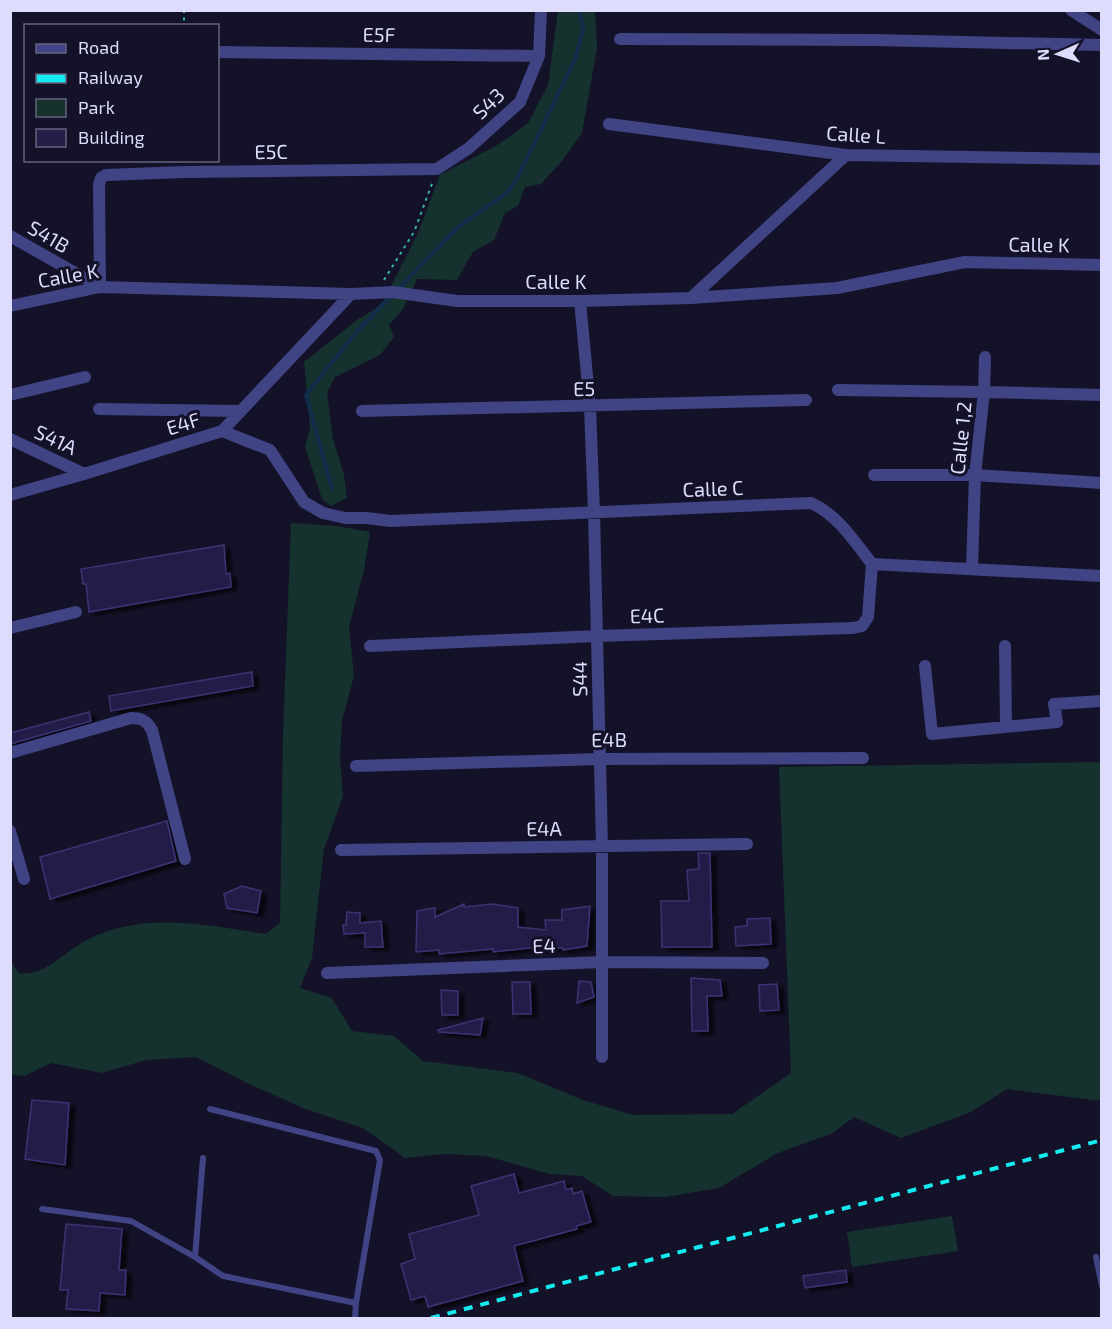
<svg xmlns="http://www.w3.org/2000/svg" width="1112" height="1329" viewBox="0 0 1112 1329" font-family="'Exo 2',sans-serif">
  <defs>
    <filter id="shadow"><feDropShadow dx="6" dy="3.5" stdDeviation="1.5" flood-color="#0009"/></filter>
  </defs>
  <rect width="100%" height="100%" fill="#141228"/>
  <path fill="#15322f" d="M 558,11 L 595,11 L 597,48 L 582,133 L 562,161 L 541,184 L 525,187 L 518,206 L 505,213 L 494,240 L 473,252 L 457,280 L 417,279 L 403,309 L 389,325 L 394,337 L 380,355 L 335,377 L 327,393 L 333,439 L 344,475 L 347,498 L 331,506 L 322,499 L 305,447 L 310,428 L 304,362 L 358,319 L 381,306 L 418,233 L 440,175 L 499,144 L 528,123 L 548,85 Z
    M 291,523 L 337,526 L 370,532 L 364,570 L 349,627 L 354,676 L 342,721 L 340,758 L 343,796 L 324,849 L 312,958 L 300,988 L 332,998 L 352,1031 L 394,1036 L 423,1061 L 518,1073 L 583,1100 L 633,1115 L 732,1114 L 791,1073 L 779,767 L 1101,762 L 1101,1101 L 1007,1089 L 971,1112 L 901,1138 L 854,1117 L 833,1133 L 778,1153 L 719,1188 L 665,1197 L 613,1196 L 582,1176 L 550,1174 L 486,1156 L 444,1154 L 405,1158 L 363,1128 L 303,1108 L 247,1083 L 196,1057 L 146,1060 L 102,1073 L 51,1063 L 24,1076 L 11,1075 L 11,961 L 19,974 C 25,973 32,973 38,971 C 56,964 71,947 89,939 C 144,911 207,925 266,934 L 280,923 L 283,734 Z
    M 952,1216 L 958,1251 L 852,1267 L 847,1232 Z"/>
  <g fill="none" stroke-linecap="round" stroke-linejoin="round">
    <path stroke="#122c4c" stroke-width="4" d="M 398,289 L 458,227 L 508,192 L 519,175 L 575,59 L 583,30 L 580,10
      M 332,489 L 306,395 L 359,329 L 391,296"/>
  </g>
  <path fill="#241f48" stroke="#3b3373" stroke-width="1.5" filter="url(#shadow)" d="M 224,545 L 226,574 L 230,573 L 231,587 L 89,612 L 86,584 L 83,584 L 81,569 Z
    M 252,672 L 253,686 L 111,711 L 109,696 Z
    M 89,712 L 91,721 L 10,744 L 10,733 Z
    M 167,821 L 176,861 L 50,899 L 40,857 Z
    M 698,853 L 710,853 L 712,947 L 662,947 L 661,901 L 689,901 L 687,870 L 699,869 Z
    M 242,886 L 261,891 L 257,913 L 227,908 L 224,894 Z
    M 464,904 L 464,907 L 493,904 L 518,908 L 518,927 L 546,930 L 545,920 L 562,920 L 562,910 L 590,906 L 587,946 L 563,950 L 563,948 L 538,948 L 538,947 L 493,952 L 493,949 L 439,954 L 439,950 L 416,952 L 417,911 L 435,908 L 435,917 Z
    M 347,912 L 360,913 L 360,923 L 381,921 L 383,947 L 365,947 L 365,933 L 344,934 L 343,925 L 346,925 Z
    M 770,918 L 771,944 L 736,946 L 735,927 L 747,926 L 747,919 Z
    M 691,978 L 720,980 L 722,996 L 707,996 L 708,1031 L 692,1031 Z
    M 579,981 L 591,982 L 594,997 L 577,1003 Z
    M 512,982 L 530,982 L 531,1014 L 513,1014 Z
    M 777,984 L 779,1010 L 760,1011 L 759,985 Z
    M 441,990 L 458,991 L 458,1015 L 442,1015 Z
    M 483,1018 L 480,1035 L 439,1032 L 438,1030 Z
    M 32,1100 L 69,1103 L 65,1165 L 25,1159 Z
    M 514,1174 L 519,1193 L 564,1181 L 566,1190 L 572,1188 L 573,1194 L 582,1191 L 591,1222 L 576,1226 L 577,1229 L 514,1246 L 523,1281 L 428,1307 L 425,1296 L 411,1300 L 401,1264 L 415,1259 L 409,1234 L 479,1215 L 471,1186 Z
    M 66,1224 L 122,1229 L 119,1270 L 126,1270 L 125,1295 L 100,1293 L 99,1311 L 66,1309 L 68,1290 L 60,1290 Z
    M 846,1270 L 847,1282 L 805,1288 L 803,1276 Z"/>
  <g fill="none" stroke-linecap="round" stroke-linejoin="round">
    <path stroke="#38b4a3" stroke-width="2" stroke-dasharray="3 4.5" stroke-linecap="butt" d="M 184,10 L 184,26
      M 384,280 L 414,232 L 433,181"/>
    <path stroke="#404384" stroke-width="6" d="M 210,1109 L 376,1151 L 380,1160 L 356,1303
      M 42,1209 L 131,1221 L 195,1257 L 223,1276 L 356,1303 L 355,1318
      M 195,1257 L 203,1158
      M 1096,1257 L 1102,1286"/>
    <path stroke="#404384" stroke-width="12" d="M 1071,10 L 1102,30
      M 620,39 L 874,40 L 1102,45
      M 218,52 L 539,56
      M 609,124 L 846,155 L 1102,159
      M 10,236 L 100,287
      M 100,287 L 99,185 L 101,178 L 106,175 L 184,172 L 437,169 L 469,148 L 520,102 L 539,56 L 541,10
      M 691,298 L 846,155
      M 580,301 L 590,407 L 594,512 L 602,846 L 602,1057
      M 10,306 L 100,287 L 351,294 L 393,292 L 457,301 L 580,301 L 691,298 L 837,288 L 965,262 L 1102,265
      M 838,390 L 984,392 L 985,357
      M 10,395 L 85,377
      M 99,409 L 240,411
      M 362,411 L 806,400
      M 222,431 L 270,450 L 304,502 L 323,513 L 345,518 L 366,518 L 391,521 L 811,503 C 838,515 854,541 872,564 L 1102,576
      M 10,439 L 84,474
      M 874,475 L 975,475 L 1102,483
      M 10,495 L 84,474 L 222,431 L 351,294
      M 972,569 L 975,475 L 984,392 L 1102,395
      M 10,628 L 76,612
      M 370,646 L 597,636 L 853,628 L 862,626 L 868,617 L 872,564
      M 1005,646 L 1006,727
      M 925,666 L 932,734 L 1057,722 L 1054,704 L 1102,701
      M 10,753 L 131,718 C 142,718 147,721 152,730 L 185,859
      M 356,766 L 600,759 L 863,758
      M 10,831 L 24,879
      M 341,850 L 747,844
      M 327,973 L 602,962 L 763,963"/>
    <path stroke="#14ebf0" stroke-width="4" stroke-dasharray="9 8" stroke-linecap="butt" d="M 431,1318 L 1102,1140"/>
  </g>
  <g text-anchor="middle" dominant-baseline="central" stroke-width="6" stroke-linejoin="round" paint-order="stroke">
    <g font-size="20" fill="#dddcfd" stroke="#141228">
      <text transform="translate(379 34) rotate(1)">E5F</text>
      <text transform="translate(488 103) rotate(-44)">S43</text>
      <text transform="translate(856 134) rotate(4)">Calle L</text>
      <text transform="translate(271 151) rotate(-1)">E5C</text>
      <text transform="translate(49 236) rotate(30)">S41B</text>
      <text transform="translate(1039 244) rotate(1)">Calle K</text>
      <text transform="translate(68 275) rotate(-10)">Calle K</text>
      <text x="556" y="281">Calle K</text>
      <text transform="translate(584 388) rotate(-1)">E5</text>
      <text transform="translate(183 423) rotate(-17)">E4F</text>
      <text transform="translate(960 438) rotate(-84)">Calle 1,2</text>
      <text transform="translate(56 439) rotate(25)">S41A</text>
      <text transform="translate(713 488) rotate(-2)">Calle C</text>
      <text transform="translate(647 615) rotate(-2)">E4C</text>
      <text transform="translate(579 679) rotate(-91)">S44</text>
      <text transform="translate(609 739) rotate(-1)">E4B</text>
      <text transform="translate(544 828) rotate(-1)">E4A</text>
      <text transform="translate(544 945) rotate(-2)">E4</text>
    </g>
  </g>
  <rect width="1112" height="1329" fill="none" stroke="#dddcfd" stroke-width="24"/>
  <rect x="24" y="24" width="195" height="138" fill="#141228" stroke="#64637d" stroke-width="1.5"/>
  <rect x="36" y="44" width="30" height="9" fill="#404384" stroke="#64637d" stroke-width="1.5"/>
  <text x="78" y="54" font-size="18" fill="#dddcfd">Road</text>
  <rect x="36" y="74" width="30" height="9" fill="#14ebf0" stroke="#64637d" stroke-width="1.5"/>
  <text x="78" y="84" font-size="18" fill="#dddcfd">Railway</text>
  <rect x="36" y="99" width="30" height="18" fill="#15322f" stroke="#64637d" stroke-width="1.5"/>
  <text x="78" y="114" font-size="18" fill="#dddcfd">Park</text>
  <rect x="36" y="129" width="30" height="18" fill="#241f48" stroke="#64637d" stroke-width="1.5"/>
  <text x="78" y="144" font-size="18" fill="#dddcfd">Building</text>
  <g transform="translate(1058 54) rotate(267)" stroke="#141228" stroke-width="4.5" paint-order="stroke">
  <path d="M0-4.5L10 22L0 15L-10 22Z" fill="#dddcfd"/>
  <text y="-9" font-size="16" font-weight="bold" text-anchor="middle" fill="#dddcfd">N</text>
  </g>
</svg>
